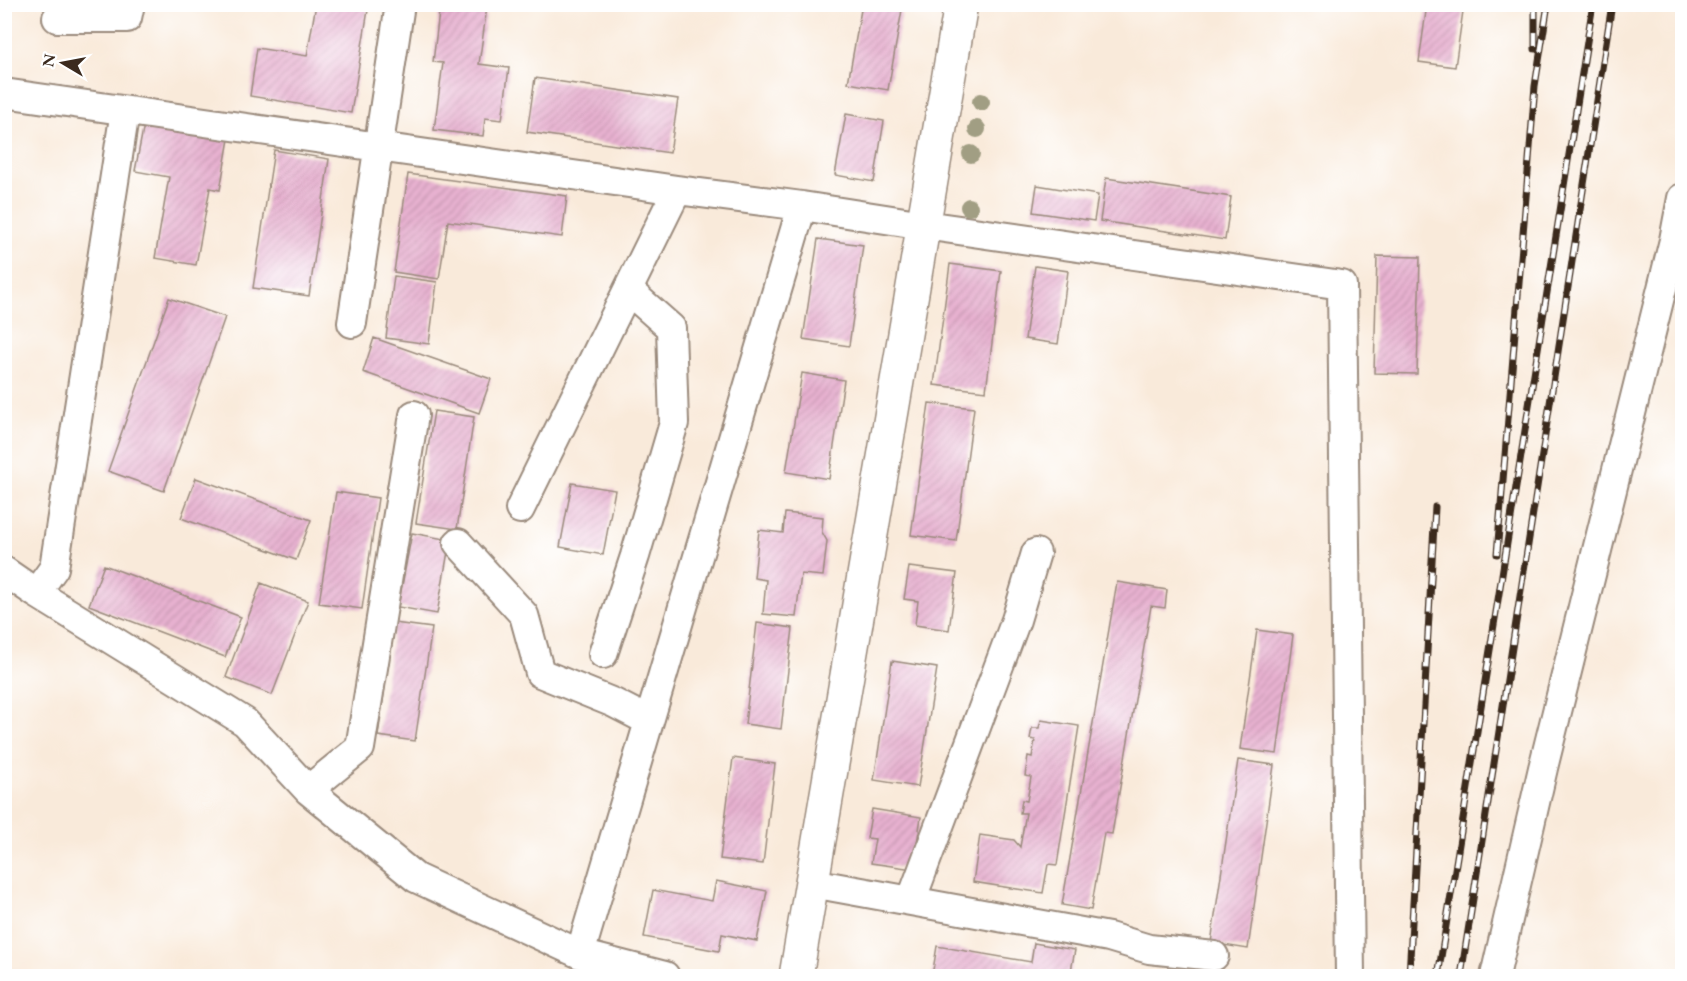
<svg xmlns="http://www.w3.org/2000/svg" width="1687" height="981" viewBox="0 0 1687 981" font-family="'EB Garamond',serif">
  <defs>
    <pattern id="building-hatch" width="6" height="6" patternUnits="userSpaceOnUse" patternTransform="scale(1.5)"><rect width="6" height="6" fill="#e7b1d0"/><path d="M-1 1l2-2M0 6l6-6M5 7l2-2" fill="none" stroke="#c798b2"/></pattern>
  </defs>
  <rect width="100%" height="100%" fill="#fff"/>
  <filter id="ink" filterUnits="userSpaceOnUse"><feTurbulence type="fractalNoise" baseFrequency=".0167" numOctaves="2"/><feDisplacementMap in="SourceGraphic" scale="12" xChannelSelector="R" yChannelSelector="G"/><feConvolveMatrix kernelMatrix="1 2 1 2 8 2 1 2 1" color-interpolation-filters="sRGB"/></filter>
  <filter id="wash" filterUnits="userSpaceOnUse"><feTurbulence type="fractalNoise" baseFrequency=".008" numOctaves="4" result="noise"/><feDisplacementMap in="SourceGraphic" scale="24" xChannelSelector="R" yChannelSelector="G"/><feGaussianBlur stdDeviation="1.35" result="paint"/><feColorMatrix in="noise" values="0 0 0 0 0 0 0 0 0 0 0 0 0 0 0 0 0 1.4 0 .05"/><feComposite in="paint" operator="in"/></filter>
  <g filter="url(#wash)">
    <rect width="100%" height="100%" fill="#f9eada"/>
    <g id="blocks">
      <path fill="url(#building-hatch)" d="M 316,4 L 369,4 L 351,113 L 250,96 L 257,48 L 307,56 Z
        M 440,4 L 499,4 L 498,9 L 487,7 L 479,64 L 509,68 L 502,120 L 485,118 L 483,136 L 434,130 L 443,63 L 433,62 Z
        M 862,4 L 903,4 L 888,90 L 848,83 Z
        M 1427,4 L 1464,4 L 1455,67 L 1419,62 Z
        M 535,78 L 678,99 L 670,153 L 527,132 Z
        M 846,114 L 884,121 L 874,182 L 835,175 Z
        M 144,124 L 229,139 L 220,190 L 210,188 L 196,265 L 155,258 L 169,177 L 135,171 Z
        M 274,150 L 329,159 L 309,296 L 253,288 Z
        M 408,174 L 567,196 L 562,237 L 448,221 L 439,279 L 394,272 Z
        M 1106,178 L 1231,197 L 1225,240 L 1100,221 Z
        M 1037,185 L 1098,195 L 1094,221 L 1033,212 Z
        M 818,239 L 863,245 L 849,346 L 803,339 Z
        M 1377,256 L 1420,257 L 1417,374 L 1374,373 Z
        M 950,264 L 1001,271 L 986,391 L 934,385 Z
        M 1035,266 L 1068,271 L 1058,344 L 1025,339 Z
        M 394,276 L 437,282 L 429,344 L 386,338 Z
        M 169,298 L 225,317 L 164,491 L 108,471 Z
        M 374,338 L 491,379 L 479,413 L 363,372 Z
        M 802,373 L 844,380 L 829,479 L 786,472 Z
        M 929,403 L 974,408 L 956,541 L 911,535 Z
        M 434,411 L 474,417 L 457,529 L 416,523 Z
        M 196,478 L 311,520 L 296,560 L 181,518 Z
        M 572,483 L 615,490 L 603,555 L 560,547 Z
        M 336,492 L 378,498 L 362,609 L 319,603 Z
        M 785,513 L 823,517 L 822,532 L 827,541 L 823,576 L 801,574 L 796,617 L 763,614 L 766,580 L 754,578 L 759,530 L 783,533 Z
        M 412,533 L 450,540 L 437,614 L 398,607 Z
        M 104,565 L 241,617 L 225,657 L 89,605 Z
        M 909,567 L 957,573 L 949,630 L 915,625 L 918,601 L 904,599 Z
        M 1117,582 L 1167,590 L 1165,608 L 1151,606 L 1112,834 L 1104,833 L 1091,910 L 1062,905 Z
        M 261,583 L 308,601 L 272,695 L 226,677 Z
        M 394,623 L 432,628 L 415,741 L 378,736 Z
        M 757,623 L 793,628 L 781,729 L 745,724 Z
        M 1257,630 L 1293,635 L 1277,754 L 1240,749 Z
        M 892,661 L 937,668 L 918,787 L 874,780 Z
        M 1041,720 L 1079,726 L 1057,865 L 1048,864 L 1043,893 L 973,882 L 980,835 L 1014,840 L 1020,847 L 1026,813 L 1020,813 L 1022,800 L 1027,801 L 1031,777 L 1025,776 L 1028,756 L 1032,757 L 1035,740 L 1030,739 L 1032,728 L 1039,728 Z
        M 733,758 L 775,764 L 763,864 L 720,859 Z
        M 1238,760 L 1274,765 L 1248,949 L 1211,943 Z
        M 872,809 L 921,817 L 913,869 L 871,863 L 875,839 L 867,838 Z
        M 716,881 L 767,891 L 757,941 L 722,934 L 719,951 L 644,937 L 653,890 L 712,901 Z
        M 1034,943 L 1075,950 L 1070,976 L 932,976 L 937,946 L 1031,962 Z"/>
    </g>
  </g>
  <g filter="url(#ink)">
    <use href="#blocks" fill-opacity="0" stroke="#9a8a7c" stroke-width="1.5"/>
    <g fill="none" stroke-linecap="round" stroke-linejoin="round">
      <g stroke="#9a8a7c" stroke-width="32">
        <path id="minor" d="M 57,18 L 127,18 L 130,4
          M 4,93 L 677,190 L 802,206 L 924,225 L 1342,285 L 1350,976
          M 352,323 L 400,4
          M 520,509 L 677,190
          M 458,543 L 524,615 L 540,673 L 614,703 L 649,721
          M 4,571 L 36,593 L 245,722 L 308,790 L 416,878 L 580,954 L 665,976
          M 36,593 L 54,568 L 125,111
          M 603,654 L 635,556 L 674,423 L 671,328 L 628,290
          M 308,790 L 360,748 L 414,415
          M 812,883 L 1109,937 L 1149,949 L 1214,956
          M 911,901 L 1016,620 L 1036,553
          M 580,954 L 802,206
          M 1495,976 L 1543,768 L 1674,240 L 1682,198"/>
      </g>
      <g stroke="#9a8a7c" stroke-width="36">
        <path id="major" d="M 796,976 L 961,4"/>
      </g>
      <use href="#minor" stroke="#fff" stroke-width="28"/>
      <use href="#major" stroke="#fff" stroke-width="33"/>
      <g stroke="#3b2a1e" stroke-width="7">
        <path id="rail" d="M 1535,4 L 1535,49
          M 1497,554 L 1535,86 L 1548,4
          M 1409,976 L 1435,507
          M 1438,976 L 1593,4
          M 1461,976 L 1612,4"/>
      </g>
      <use href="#rail" stroke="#fff" stroke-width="4.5" stroke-dasharray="14" stroke-linecap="butt"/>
    </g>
    <g fill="#a19e83">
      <circle cx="981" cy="102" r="9"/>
      <circle cx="977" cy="129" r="9"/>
      <circle cx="971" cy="154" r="9"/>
      <circle cx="969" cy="207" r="9"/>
    </g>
  </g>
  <rect width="1687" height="981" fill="none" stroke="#fff" stroke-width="24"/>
  <g transform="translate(63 63) rotate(280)" stroke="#ffffff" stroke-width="4.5" paint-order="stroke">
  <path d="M0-4.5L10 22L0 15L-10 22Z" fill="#3b2a1e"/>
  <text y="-9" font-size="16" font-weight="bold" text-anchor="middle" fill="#3b2a1e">N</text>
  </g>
</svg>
